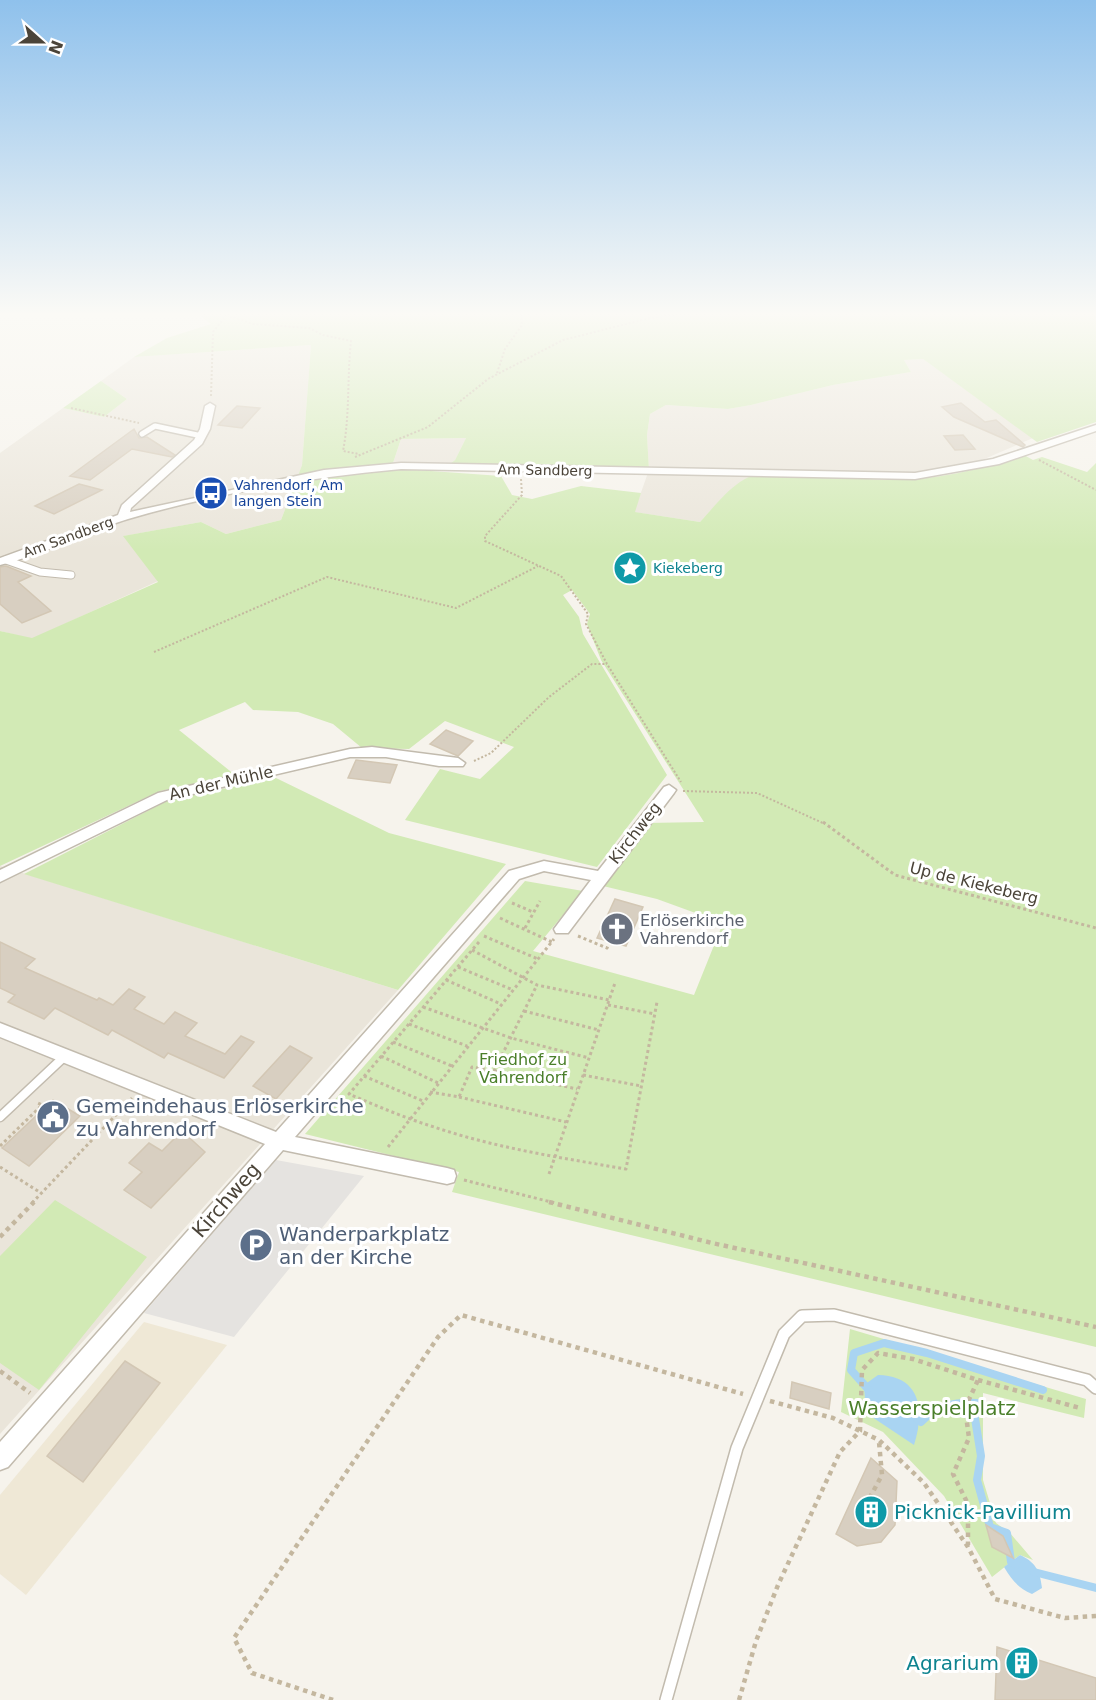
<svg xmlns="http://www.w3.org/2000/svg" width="1096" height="1700" viewBox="0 0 1096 1700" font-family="'DejaVu Sans',sans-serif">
  <rect width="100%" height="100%" fill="#f6f3ec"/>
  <path fill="#eae5da" d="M 311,345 L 302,465 L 281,520 L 226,534 L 201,522 L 124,536 L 158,581 L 32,639 L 0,631 L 0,453 L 63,408 L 104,417 L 127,399 L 101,381 L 134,357 Z
    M 923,359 L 1033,438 L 982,460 L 889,479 L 788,475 L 724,496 L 700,522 L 634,512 L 649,470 L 647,435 L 650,414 L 666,405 L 728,409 L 751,405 L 833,385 L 911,372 L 904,360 Z
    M 466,438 L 455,460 L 447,466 L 393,463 L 401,439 Z
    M 0,866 L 398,990 L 0,1434 Z"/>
  <path fill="#efe8d6" d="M 144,1322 L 227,1345 L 26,1595 L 0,1574 L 0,1495 Z"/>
  <path fill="#d2eab5" d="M 204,313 L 1096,313 L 1096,422 L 1037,442 L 923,359 L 904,360 L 911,372 L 833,385 L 751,405 L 728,409 L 666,405 L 650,414 L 647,435 L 649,470 L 447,466 L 455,460 L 466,438 L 401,439 L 393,463 L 315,472 L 314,479 L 403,469 L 501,476 L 512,495 L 532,499 L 581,486 L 641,493 L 635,512 L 700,522 C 714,507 731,484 751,476 C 771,468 862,480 889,480 C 934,481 982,469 1024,455 L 1033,460 L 1042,457 L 1087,472 L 1096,463 L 1096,1347 L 452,1192 L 459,1172 L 305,1134 L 525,881 L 583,891 L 533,951 L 694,995 L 723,923 L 657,899 L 603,886 L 646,823 L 704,822 L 601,660 L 587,624 L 590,614 L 572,590 L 563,595 L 579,617 L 583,634 L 667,775 L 597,867 L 405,820 L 440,769 L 480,779 L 514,747 L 445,721 L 409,749 L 362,748 L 333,724 L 298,712 L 253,710 L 245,702 L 179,730 L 235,775 L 160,791 L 0,866 L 0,631 L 32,638 L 158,582 L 123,536 L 201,522 L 226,534 L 281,520 L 302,465 L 311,345 L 134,357 L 167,338 L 211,324 L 202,317 Z
    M 101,381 L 127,399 L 104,417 L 63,408 Z
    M 276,778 L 389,833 L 506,864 L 398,990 L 24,874 L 169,800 Z
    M 55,1200 L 147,1257 L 39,1390 L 0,1363 L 0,1256 Z
    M 850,1329 L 1086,1399 L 1084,1418 L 983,1393 L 983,1480 L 996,1523 L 1010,1533 L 1033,1560 L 1020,1555 L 992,1577 L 944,1496 L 883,1432 L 841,1412 Z"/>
  <path fill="#e5e3e0" d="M 276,1160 L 364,1176 L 234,1337 L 144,1313 Z"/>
  <path fill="#a9d4f2" d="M 878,1375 C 921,1376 925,1410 914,1445 L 866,1413 L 864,1385 Z
    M 1020,1555 C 1035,1562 1040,1570 1042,1588 L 1032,1594 C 1018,1588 1012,1580 1004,1567 Z"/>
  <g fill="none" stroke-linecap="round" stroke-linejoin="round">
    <path stroke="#a9d4f2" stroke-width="8" d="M 868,1389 L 851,1370 L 854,1353 L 884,1343 L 927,1353 L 1043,1390
      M 917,1419 L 921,1422 C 938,1405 954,1402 977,1403 L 973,1406 L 981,1456 L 977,1480 L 990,1527 L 1007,1533 L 1011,1562 L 1017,1565
      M 1034,1572 L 1096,1588"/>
  </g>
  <path fill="#d8cfc1" stroke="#d3c7b4" stroke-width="1.5" d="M 961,403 L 985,422 L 996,420 L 1025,445 L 1023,447 L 954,417 L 942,407 Z
    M 237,406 L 260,408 L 242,428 L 218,425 Z
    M 134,429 L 139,438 L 147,437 L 175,455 L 172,457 L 132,449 L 90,480 L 70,476 Z
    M 963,435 L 975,449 L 955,450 L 944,436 Z
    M 79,484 L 102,490 L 54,514 L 35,506 Z
    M 6,566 L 31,576 L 18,582 L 51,611 L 22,623 L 0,604 L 0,567 Z
    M 446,730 L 473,741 L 458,756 L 430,744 Z
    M 356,760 L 397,765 L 390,783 L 348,778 Z
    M 615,899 L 643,907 L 626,946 L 597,938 Z
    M 0,942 L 35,959 L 25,968 L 97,1000 L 99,998 L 113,1005 L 129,989 L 145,997 L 134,1009 L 164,1024 L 175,1012 L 197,1023 L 185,1036 L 225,1054 L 241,1036 L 254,1042 L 224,1078 L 168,1053 L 164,1058 L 112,1030 L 108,1035 L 55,1008 L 44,1019 L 8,1002 L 15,995 L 0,988 Z
    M 290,1046 L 312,1058 L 276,1099 L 253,1086 Z
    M 53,1100 L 80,1116 L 29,1166 L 2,1148 Z
    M 182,1131 L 205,1152 L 151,1208 L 124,1190 L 142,1172 L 129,1163 L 149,1143 L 162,1151 Z
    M 125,1361 L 160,1383 L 83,1482 L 47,1456 Z
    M 792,1382 L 831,1393 L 829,1409 L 790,1398 Z
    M 871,1458 L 897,1481 L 895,1525 L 881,1542 L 857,1546 L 836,1534 Z
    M 986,1525 L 1003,1536 L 1013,1558 L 992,1547 Z
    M 997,1647 L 1096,1678 L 1096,1700 L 995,1700 Z"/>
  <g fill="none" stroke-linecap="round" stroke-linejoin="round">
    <g stroke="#c2bbae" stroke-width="8">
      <path id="lane-far3" d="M 142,434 L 155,426 L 202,436"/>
    </g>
    <g stroke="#c2bbae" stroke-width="9">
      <path id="lane-far2" d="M 6,560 L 40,572 L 71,575"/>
    </g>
    <g stroke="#c2bbae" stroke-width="11">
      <path id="lane-far1" d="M 0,1117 L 66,1055"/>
    </g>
    <g stroke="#c2bbae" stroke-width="14">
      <path id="lane" d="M 666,1700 L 737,1448 L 784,1334 L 802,1316 L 834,1315 L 1087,1380 L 1096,1388"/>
    </g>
    <g stroke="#c2bbae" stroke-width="3">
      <path id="street" d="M 210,403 L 215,406 L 210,429 L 202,444 L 131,508 L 130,512 L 324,470 L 401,463 L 915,473 L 993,459 L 1096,425 L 1096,431 L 999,464 L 915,479 L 401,469 C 310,477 217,493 128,519 C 85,532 44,554 0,565 L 0,558 L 118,515 L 122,505 L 194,440 L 200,429 L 205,406 Z
        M 372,747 L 458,758 L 465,763 L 463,766 L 439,766 L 386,757 L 350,757 L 167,800 L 0,882 L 0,870 L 158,793 L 350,749 Z
        M 669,785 L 676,790 L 674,793 L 568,933 L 556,933 L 554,929 L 591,880 L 544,871 L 519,879 L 295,1137 L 447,1168 L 454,1170 L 456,1176 L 454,1182 L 447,1184 L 283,1150 L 8,1467 L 0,1470 L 0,1442 L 265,1144 L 0,1037 L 0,1023 L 276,1132 L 509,871 L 544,861 L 598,871 L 664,787 Z"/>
    </g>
    <path stroke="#c4b79f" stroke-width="2" stroke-dasharray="2 2" stroke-linecap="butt" d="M 226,315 L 253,324 L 309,328 L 323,335 L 351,341 C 347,378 350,415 343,451 L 359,454
      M 497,373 L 505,349 L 522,325 L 521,313
      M 211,396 L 213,332 L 228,313
      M 71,408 L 139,423
      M 355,457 L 428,427 L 488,379 L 563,340 L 650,318 L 686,313
      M 1039,460 L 1096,490
      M 521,479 L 522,495 L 485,536 L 485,541 L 561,576 L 588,614 L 586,624 L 607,664 L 681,782
      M 154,652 L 327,577 L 456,608 L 538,566
      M 474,761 L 491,753 L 549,697 L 592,664 L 607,664
      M 683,791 L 757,793 L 825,824"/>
    <path stroke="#c4b79f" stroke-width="3" stroke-dasharray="3 3" stroke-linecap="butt" d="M 823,822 L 895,875 L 1096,928
      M 512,903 L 533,912
      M 500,918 L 552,942
      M 525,928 L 540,901
      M 484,936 L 538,959
      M 578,936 L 607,948 L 610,942
      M 479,942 L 349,1094 C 377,1106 405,1118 434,1127 C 496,1148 562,1158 626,1169 L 657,1002
      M 472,950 L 537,985 L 609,1000
      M 458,967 L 513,990
      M 446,980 L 501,1004
      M 608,1005 L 655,1014
      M 423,1007 L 511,1038 L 589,1058
      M 524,1011 L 599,1030
      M 409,1024 L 467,1046
      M 393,1042 L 452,1066
      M 381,1056 L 438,1083
      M 494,1071 L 577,1089
      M 583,1075 L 641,1086
      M 364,1076 L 423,1101
      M 430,1092 L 459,1097 L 472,1067 L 494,1071 L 537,985
      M 459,1097 L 566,1122
      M 0,1146 L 42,1105 L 36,1102
      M 388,1147 L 554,939
      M 0,1167 L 41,1193
      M 549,1174 L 615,983
      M 464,1180 L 555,1203
      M 32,1203 L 132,1098"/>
    <path stroke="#c4b79f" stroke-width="4.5" stroke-dasharray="4.5 4.5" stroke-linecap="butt" d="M 549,1202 L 712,1243 L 1096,1327
      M 0,1237 L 34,1202
      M 0,1371 L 30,1393
      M 978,1380 L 1080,1408
      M 770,1401 L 833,1418 L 879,1440 L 924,1483 L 968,1547 L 995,1599 L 1065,1618 L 1096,1616
      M 861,1514 L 882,1475 L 879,1442
      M 333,1700 L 252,1673 L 234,1638 L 438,1337 L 461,1315 L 743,1394
      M 739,1700 L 756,1641 L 778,1585 L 840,1452 L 860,1431 L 862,1370 L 878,1353 L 913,1359 L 978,1380 L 965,1408 L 969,1438 L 953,1474 L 968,1504 L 968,1545"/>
    <use href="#lane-far3" stroke="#fff" stroke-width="5"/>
    <use href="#lane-far2" stroke="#fff" stroke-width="7"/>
    <use href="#lane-far1" stroke="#fff" stroke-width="8"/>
    <use href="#lane" stroke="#fff" stroke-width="11"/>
    <use href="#street" fill="#fff" fill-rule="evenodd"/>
  </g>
  <linearGradient id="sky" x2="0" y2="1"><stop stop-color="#8fc1ec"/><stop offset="0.57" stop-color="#fbfaf6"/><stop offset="1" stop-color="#fbfaf6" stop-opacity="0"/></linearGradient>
  <rect width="1096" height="551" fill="url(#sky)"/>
  <defs>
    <g id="bus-disc" transform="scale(1.725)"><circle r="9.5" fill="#1a4fb4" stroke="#fff"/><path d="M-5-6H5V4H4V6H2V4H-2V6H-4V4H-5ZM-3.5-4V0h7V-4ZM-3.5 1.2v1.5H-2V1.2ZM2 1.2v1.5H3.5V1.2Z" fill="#fff"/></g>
    <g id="sight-disc" transform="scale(1.725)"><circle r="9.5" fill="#0f9aa8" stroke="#fff"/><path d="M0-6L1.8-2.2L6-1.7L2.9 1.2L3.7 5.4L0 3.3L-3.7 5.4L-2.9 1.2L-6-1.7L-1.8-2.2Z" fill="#fff"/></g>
    <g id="church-disc" transform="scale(1.725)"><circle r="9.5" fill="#6b7280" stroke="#fff"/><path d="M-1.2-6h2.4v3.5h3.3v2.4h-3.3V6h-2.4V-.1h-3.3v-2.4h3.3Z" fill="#fff"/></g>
    <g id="civic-disc" transform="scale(1.725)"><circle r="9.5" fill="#5c6f8a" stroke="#fff"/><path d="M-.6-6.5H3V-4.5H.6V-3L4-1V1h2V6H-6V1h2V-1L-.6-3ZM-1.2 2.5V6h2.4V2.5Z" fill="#fff"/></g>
    <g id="parking-disc" transform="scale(1.725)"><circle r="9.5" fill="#5c6f8a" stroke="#fff"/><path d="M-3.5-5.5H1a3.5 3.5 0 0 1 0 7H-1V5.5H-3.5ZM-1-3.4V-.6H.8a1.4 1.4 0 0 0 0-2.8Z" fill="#fff"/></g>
    <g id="building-disc" transform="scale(1.725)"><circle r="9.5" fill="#0f9aa8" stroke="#fff"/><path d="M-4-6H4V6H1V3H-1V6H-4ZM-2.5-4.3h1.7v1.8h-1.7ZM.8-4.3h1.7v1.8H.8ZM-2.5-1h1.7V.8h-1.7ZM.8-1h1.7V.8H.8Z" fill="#fff"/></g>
  </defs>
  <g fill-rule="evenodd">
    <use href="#bus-disc" x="211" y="493"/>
    <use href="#sight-disc" x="630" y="568"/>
    <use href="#church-disc" x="617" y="929"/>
    <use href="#civic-disc" x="53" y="1117"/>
    <use href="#parking-disc" x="256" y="1245"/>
    <use href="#building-disc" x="871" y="1512"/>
    <use href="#building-disc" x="1022" y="1663"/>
  </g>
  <g text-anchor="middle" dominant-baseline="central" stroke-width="6" stroke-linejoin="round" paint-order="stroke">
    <g font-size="14" fill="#4b4439" stroke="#fff">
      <text transform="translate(545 470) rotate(1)">Am Sandberg</text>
      <text transform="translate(68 537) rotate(-20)">Am Sandberg</text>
    </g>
    <g font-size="14" fill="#164399" stroke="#fff" text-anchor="start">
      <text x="234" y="485">Vahrendorf, Am<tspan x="234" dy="16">langen Stein</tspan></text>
    </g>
    <g font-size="14" fill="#0d838f" stroke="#fff" text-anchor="start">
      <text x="653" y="568">Kiekeberg</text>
    </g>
    <g font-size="16" fill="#4b4439" stroke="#fff">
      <text transform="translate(221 783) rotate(-13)">An der Mühle</text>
      <text transform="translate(635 833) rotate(-52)">Kirchweg</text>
      <text transform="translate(974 883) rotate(14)">Up de Kiekeberg</text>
    </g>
    <g font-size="16" fill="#5b616d" stroke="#fff" text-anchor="start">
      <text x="640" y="920">Erlöserkirche<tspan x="640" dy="18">Vahrendorf</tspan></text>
    </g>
    <g font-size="16" fill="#4a7f2a" stroke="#fff">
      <text x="523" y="1059">Friedhof zu<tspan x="523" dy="18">Vahrendorf</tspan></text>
    </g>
    <g font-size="20" fill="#4e5e75" stroke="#fff" text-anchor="start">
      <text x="76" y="1106">Gemeindehaus Erlöserkirche<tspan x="76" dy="23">zu Vahrendorf</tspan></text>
      <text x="279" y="1234">Wanderparkplatz<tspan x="279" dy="23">an der Kirche</tspan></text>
    </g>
    <g font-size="20" fill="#4b4439" stroke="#fff">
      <text transform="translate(226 1200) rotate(-49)">Kirchweg</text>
    </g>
    <g font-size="20" fill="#4a7f2a" stroke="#fff">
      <text x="932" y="1408">Wasserspielplatz</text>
    </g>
    <g font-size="20" fill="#0d838f" stroke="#fff" text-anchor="start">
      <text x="894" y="1512">Picknick-Pavillium</text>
      <text x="999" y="1663" text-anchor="end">Agrarium</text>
    </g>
  </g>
  <g transform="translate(42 42) rotate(111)" stroke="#ffffff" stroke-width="4.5" paint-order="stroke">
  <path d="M0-4.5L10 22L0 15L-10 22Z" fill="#4b4439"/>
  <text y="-9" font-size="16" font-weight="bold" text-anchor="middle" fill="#4b4439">N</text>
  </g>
</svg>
